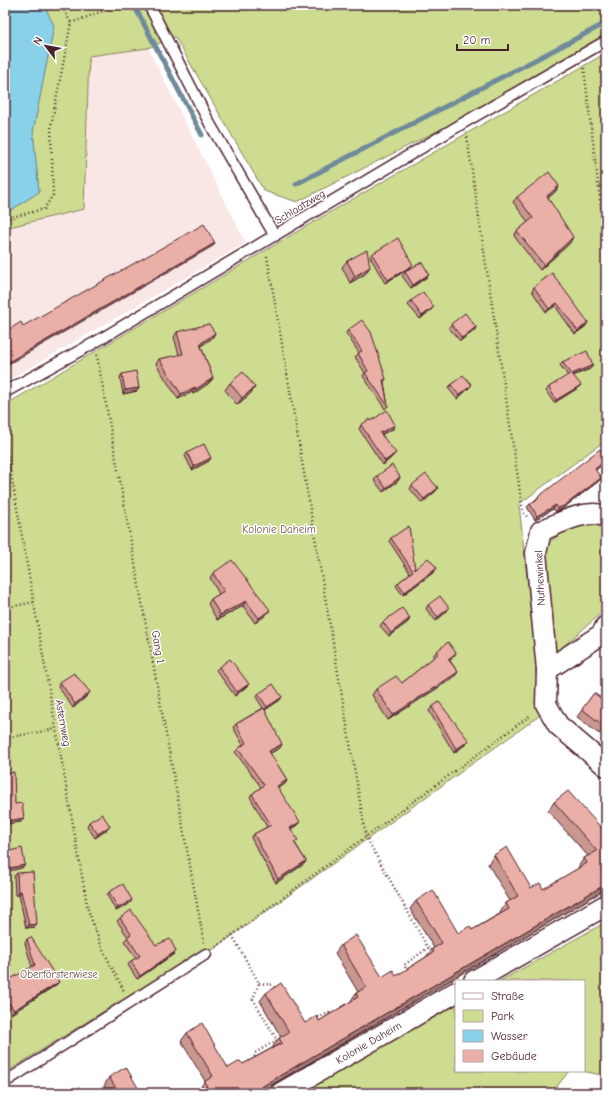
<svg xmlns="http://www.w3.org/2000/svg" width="611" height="1098" viewBox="0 0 611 1098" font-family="'Comic Neue',sans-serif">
  <rect width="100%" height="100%" fill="#fff"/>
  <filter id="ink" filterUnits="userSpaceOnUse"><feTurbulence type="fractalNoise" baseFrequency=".025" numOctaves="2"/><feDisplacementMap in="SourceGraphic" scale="8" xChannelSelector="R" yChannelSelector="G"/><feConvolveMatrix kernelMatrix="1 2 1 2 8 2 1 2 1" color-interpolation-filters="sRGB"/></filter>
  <g filter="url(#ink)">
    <path fill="#f9e7e5" d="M 148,48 L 246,243 L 5,382 L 5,228 L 84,209 L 89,56 Z"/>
    <path fill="#cddc90" stroke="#8c7e5e" d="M 44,5 L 606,5 L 606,36 L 467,116 L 297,202 L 264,191 L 175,37 L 148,48 L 89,56 L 84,209 L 5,228 L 5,214 L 39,192 L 33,132 L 54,26 Z
      M 606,53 L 606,440 L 519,504 L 542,714 L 123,1014 L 120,1001 L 5,1073 L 5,405 L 320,218 Z
      M 594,520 L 606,527 L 606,605 L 597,617 L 557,652 L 548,625 L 542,563 L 549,542 L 574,525 Z
      M 606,922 L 606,1076 L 582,1071 L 584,1071 L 584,981 L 500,981 Z
      M 456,1005 L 456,1071 L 569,1071 L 552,1093 L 299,1093 Z"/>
    <path fill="#88d1e8" stroke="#6f8a9c" d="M 5,5 L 44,5 L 54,26 L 33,132 L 39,192 L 5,214 Z"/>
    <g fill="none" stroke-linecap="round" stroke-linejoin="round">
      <path stroke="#6f8a9c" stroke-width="5" d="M 134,5 L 202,135
        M 296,184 L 606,23"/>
      <g stroke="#4a1f2b" stroke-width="13">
        <path id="lane" d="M 149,5 L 210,124 L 275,236
          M 5,392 L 94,343 L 465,122 L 606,41
          M 5,1082 L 206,954"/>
      </g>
      <g stroke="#4a1f2b" stroke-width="23">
        <g id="street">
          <path d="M 606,626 L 602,634 L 547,670 L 546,704 L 558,725 L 606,766"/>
          <path d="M 547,670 L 536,553 L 541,531 C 557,524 589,507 606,517"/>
          <path d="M 474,981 L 606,905"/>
          <path id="s1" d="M 281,1093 L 456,992"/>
        </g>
      </g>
      <path stroke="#4a1f2b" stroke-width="2.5" stroke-dasharray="1 3" stroke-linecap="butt" d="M 71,23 L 119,5
        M 584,68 L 606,249
        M 467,137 L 523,512 L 528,518
        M 5,219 L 44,209 L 53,195 L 51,126 L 71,23 L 61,5
        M 267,256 L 366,837 L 428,948 L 404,965 L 407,971
        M 97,355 L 204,943
        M 5,440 L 88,910 L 103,950 L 124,991
        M 5,608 L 34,602
        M 5,738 L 56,729
        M 232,935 L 259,983 L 253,999 L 277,1040 L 255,1053 L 254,1060
        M 216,947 L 531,715
        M 259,983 L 273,985 L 275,989
        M 314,1019 L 329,1013 L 331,1017"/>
      <use href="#lane" stroke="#fff" stroke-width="10"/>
      <use href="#street" stroke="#fff" stroke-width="20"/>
    </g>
    <path fill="#c99790" stroke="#4a1f2b" d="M 559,186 L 555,192 L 548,198 L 570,243 L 540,270 L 514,236 L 517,231 L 528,222 L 513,202 L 517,197 Z
      M 372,254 L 413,265 L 410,268 L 385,283 L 370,257 Z
      M 347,261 L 365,274 L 350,283 L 342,267 Z
      M 405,272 L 427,277 L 411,288 L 402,276 Z
      M 552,273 L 586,326 L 575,334 L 555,306 L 546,312 L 532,291 L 534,287 Z
      M 411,301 L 434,307 L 431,310 L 420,319 L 408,305 Z
      M 451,324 L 476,327 L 474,331 L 460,341 L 449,328 Z
      M 348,330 L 386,379 L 384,382 L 388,406 L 385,409 L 363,376 L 365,373 L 355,357 L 359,353 L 346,333 Z
      M 177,332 L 215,333 L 212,338 L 201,346 L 213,378 L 209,383 L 193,394 L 192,392 L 178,399 L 156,364 L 159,359 L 179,355 L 174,337 Z
      M 562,362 L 593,365 L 590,369 L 573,376 L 578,388 L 554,403 L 546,391 L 549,387 L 568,376 L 560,365 Z
      M 122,374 L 139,388 L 137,391 L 123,394 L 120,377 Z
      M 230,383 L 255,387 L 250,394 L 237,405 L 225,390 Z
      M 451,385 L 472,385 L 469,388 L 457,399 L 448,388 Z
      M 371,421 L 395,425 L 393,429 L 382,434 L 393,456 L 383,465 L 359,429 L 361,425 Z
      M 187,453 L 209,461 L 192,470 L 185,456 Z
      M 606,462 L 595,470 L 601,478 L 599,481 L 562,509 L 556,512 L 553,509 L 535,520 L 527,507 L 530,504 L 535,500 L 538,497 Z
      M 377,476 L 400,477 L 398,481 L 383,492 L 374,480 Z
      M 412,485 L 436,491 L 422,503 L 410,489 Z
      M 391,538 L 415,569 L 434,572 L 403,595 L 396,586 L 398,583 L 410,573 L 389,541 Z
      M 213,573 L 266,615 L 255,623 L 243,606 L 217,620 L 208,604 L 211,599 L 219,594 L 210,578 Z
      M 428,605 L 447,611 L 436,621 L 426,609 Z
      M 410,618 L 408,622 L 389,636 L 380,626 L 383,622 Z
      M 437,651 L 456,653 L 452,658 L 450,661 L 458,672 L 453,678 L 388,720 L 372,695 L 376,689 L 402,683 L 434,657 L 433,656 Z
      M 219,667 L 246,687 L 235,696 L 216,670 Z
      M 60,682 L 87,696 L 73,708 L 58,686 Z
      M 594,693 L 606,702 L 606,736 L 601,731 L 599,734 L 577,717 Z
      M 258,694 L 280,700 L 265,710 L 280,748 L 270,753 L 287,780 L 285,784 L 278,788 L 297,825 L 291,829 L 295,843 L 306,861 L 304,864 L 276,883 L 251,838 L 254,834 L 267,827 L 250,797 L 252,794 L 261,787 L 235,752 L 238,749 L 243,745 L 233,727 L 236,724 L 263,708 L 256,697 Z
      M 432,707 L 466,744 L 454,753 L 429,711 Z
      M 5,774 L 21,822 L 5,824 Z
      M 554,802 L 606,833 L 606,889 L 275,1083 L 259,1093 L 196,1093 L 199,1091 L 198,1090 L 205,1081 L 181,1041 L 187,1033 L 228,1068 L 243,1064 L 274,1047 L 273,1046 L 279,1038 L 281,1037 L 260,1001 L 266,993 L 305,1023 L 319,1021 L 350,1002 L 356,993 L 358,992 L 335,953 L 341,945 L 382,977 L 396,976 L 426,957 L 432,949 L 434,948 L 410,909 L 416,901 L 458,933 L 472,930 L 501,913 L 500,912 L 506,903 L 510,901 L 488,864 L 494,855 L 531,888 L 543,889 L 579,868 L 578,867 L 584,858 L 588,856 L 548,811 Z
      M 89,822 L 108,829 L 95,838 L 87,826 Z
      M 17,873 L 35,927 L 26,928 L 19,895 L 15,895 L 14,876 Z
      M 109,892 L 132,900 L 129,904 L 116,911 L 107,895 Z
      M 120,918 L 156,945 L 174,954 L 137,979 L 128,965 L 131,961 L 136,958 L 124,941 L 128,937 L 117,921 Z
      M 27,939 L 59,982 L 56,985 L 11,1014 L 7,1006 L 32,967 L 25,943 Z
      M 109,1077 L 141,1093 L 108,1093 L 104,1086 Z"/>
    <path fill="#a47b76" stroke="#4a1f2b" d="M 559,186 L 555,192 L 543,202 L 547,196 Z
      M 573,237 L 570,243 L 540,270 L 544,265 Z
      M 215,243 L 213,246 L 5,366 L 5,364 Z
      M 413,265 L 410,268 L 385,283 L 388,280 Z
      M 370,267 L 365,274 L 350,283 L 355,276 Z
      M 429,274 L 427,277 L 411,288 L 413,285 Z
      M 557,303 L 555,306 L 546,312 L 549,309 Z
      M 434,307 L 431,310 L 420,319 L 422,316 Z
      M 588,322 L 586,326 L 575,334 L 578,331 Z
      M 476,327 L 474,331 L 460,341 L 462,338 Z
      M 215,333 L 212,338 L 197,349 L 200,344 Z
      M 593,365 L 590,369 L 569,377 L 572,374 Z
      M 213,378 L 209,383 L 193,394 L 196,389 Z
      M 472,385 L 469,388 L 457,399 L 459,395 Z
      M 581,385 L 578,388 L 554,403 L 556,400 Z
      M 195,387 L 192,392 L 178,399 L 181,394 Z
      M 255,387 L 250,394 L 237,405 L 242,398 Z
      M 139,388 L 137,391 L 123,394 L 125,390 Z
      M 395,425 L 393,429 L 378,436 L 380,433 Z
      M 396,453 L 393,456 L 383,465 L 385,461 Z
      M 211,458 L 209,461 L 192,470 L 194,466 Z
      M 606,460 L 606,462 L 592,473 L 595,469 Z
      M 400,477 L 398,481 L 383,492 L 386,488 Z
      M 601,478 L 599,481 L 562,509 L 556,512 L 558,508 Z
      M 438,488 L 436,491 L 422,503 L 424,499 Z
      M 556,505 L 553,509 L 535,520 L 537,516 Z
      M 437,568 L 434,572 L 403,595 L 405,592 Z
      M 246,601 L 243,606 L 217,620 L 220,615 Z
      M 449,608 L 447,611 L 436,621 L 438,617 Z
      M 270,610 L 266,615 L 255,623 L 259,618 Z
      M 410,618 L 408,622 L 389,636 L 391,633 Z
      M 456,653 L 452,658 L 444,665 L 448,659 Z
      M 458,672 L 453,678 L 388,720 L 393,715 Z
      M 249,684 L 246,687 L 235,696 L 237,692 Z
      M 90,692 L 87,696 L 73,708 L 75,704 Z
      M 282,697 L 280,700 L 265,710 L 267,707 Z
      M 469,741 L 466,744 L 454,753 L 456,749 Z
      M 282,744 L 280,748 L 267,755 L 269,751 Z
      M 287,780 L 285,784 L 275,790 L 277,786 Z
      M 24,818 L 21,822 L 5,824 L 7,821 Z
      M 300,822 L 297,825 L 287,832 L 290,828 Z
      M 110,826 L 108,829 L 95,838 L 98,834 Z
      M 306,861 L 304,864 L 276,883 L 278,879 Z
      M 25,865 L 22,868 L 5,872 L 5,869 Z
      M 606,884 L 606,889 L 275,1083 L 259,1093 L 252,1093 L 281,1075 Z
      M 21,891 L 19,895 L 15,895 L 18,892 Z
      M 132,900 L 129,904 L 116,911 L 118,908 Z
      M 37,924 L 35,927 L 26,928 L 29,925 Z
      M 176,951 L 174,954 L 137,979 L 140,976 Z
      M 59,982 L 56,985 L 11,1014 L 14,1010 Z"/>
    <path fill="#eab0a8" stroke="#4a1f2b" d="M 549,172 L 559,186 L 547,196 L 573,237 L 544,265 L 517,231 L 533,218 L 517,197 Z
      M 204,224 L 215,243 L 5,364 L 5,332 L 21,322 L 23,326 Z
      M 398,238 L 413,265 L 388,280 L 372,254 Z
      M 367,250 L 370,267 L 355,276 L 347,261 Z
      M 422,262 L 429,274 L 413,285 L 405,272 Z
      M 552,273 L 588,322 L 578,331 L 557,303 L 549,309 L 534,287 Z
      M 423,292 L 434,307 L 422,316 L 411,301 Z
      M 465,313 L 476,327 L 462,338 L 451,324 Z
      M 362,320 L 371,332 L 386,379 L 383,380 L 388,406 L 365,373 L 368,371 L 358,353 L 362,351 L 348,330 Z
      M 209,324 L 215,333 L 200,344 L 213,378 L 196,389 L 195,387 L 181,394 L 159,359 L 183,354 L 177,332 Z
      M 587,351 L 593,365 L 572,374 L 581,385 L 556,400 L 549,387 L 571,373 L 562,362 Z
      M 136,371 L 139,388 L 125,390 L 122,374 Z
      M 243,372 L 255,387 L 242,398 L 230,383 Z
      M 463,375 L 472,385 L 459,395 L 451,385 Z
      M 387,410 L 395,425 L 380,433 L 396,453 L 385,461 L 361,425 L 370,419 L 371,421 Z
      M 204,444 L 211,458 L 194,466 L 187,453 Z
      M 600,449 L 606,456 L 606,460 L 595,469 L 601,478 L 564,506 L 558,508 L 556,505 L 537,516 L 530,504 L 539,498 L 538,497 Z
      M 392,465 L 400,477 L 386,488 L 377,476 Z
      M 426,474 L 438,488 L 424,499 L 412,485 Z
      M 409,526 L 415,569 L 428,558 L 437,568 L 405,592 L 398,583 L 413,571 L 391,538 Z
      M 232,560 L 270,610 L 259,618 L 246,601 L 220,615 L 211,599 L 224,591 L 213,573 Z
      M 440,596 L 449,608 L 438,617 L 428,605 Z
      M 402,608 L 410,618 L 391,633 L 383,622 Z
      M 448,642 L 456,653 L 448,659 L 458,672 L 393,715 L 376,689 L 396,676 L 402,683 L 439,653 L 437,651 Z
      M 230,659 L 249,684 L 237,692 L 219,667 Z
      M 74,673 L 90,692 L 75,704 L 60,682 Z
      M 273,684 L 282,697 L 267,707 L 258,694 Z
      M 594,693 L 606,702 L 606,724 L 604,726 L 582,709 Z
      M 439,702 L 469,741 L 456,749 L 432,707 Z
      M 264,708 L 282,744 L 269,751 L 287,780 L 277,786 L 300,822 L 290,828 L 298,840 L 294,842 L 306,861 L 278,879 L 254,834 L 271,825 L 252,794 L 264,785 L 238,749 L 246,743 L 236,724 Z
      M 14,772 L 15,804 L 22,803 L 24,818 L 7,821 L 7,816 L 5,817 L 5,774 Z
      M 568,791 L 606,833 L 606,884 L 281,1075 L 252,1093 L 196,1093 L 207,1086 L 204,1082 L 213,1076 L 187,1033 L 202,1023 L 228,1068 L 240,1061 L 243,1064 L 282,1043 L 279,1038 L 289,1032 L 266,993 L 281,983 L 305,1023 L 317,1016 L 319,1021 L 358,997 L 356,993 L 366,987 L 341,945 L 356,935 L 382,977 L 393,970 L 396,976 L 434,952 L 432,949 L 442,943 L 416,901 L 433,890 L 458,933 L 470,926 L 472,930 L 509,909 L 506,903 L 518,896 L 494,855 L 507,847 L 531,888 L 540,883 L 543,889 L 587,863 L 584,858 L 597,851 L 554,802 Z
      M 102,814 L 110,826 L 98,834 L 89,822 Z
      M 22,848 L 25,865 L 5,869 L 5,852 Z
      M 33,872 L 37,924 L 29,925 L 21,891 L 18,892 L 17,873 Z
      M 123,884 L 132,900 L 118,908 L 109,892 Z
      M 131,910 L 156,945 L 170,939 L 176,951 L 140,976 L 131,961 L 140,956 L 127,937 L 131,934 L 120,918 Z
      M 31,937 L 59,982 L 14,1010 L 9,1003 L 5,1006 L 5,982 L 35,965 L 27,939 Z
      M 126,1067 L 141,1093 L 119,1093 L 109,1077 Z"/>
  </g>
  <g text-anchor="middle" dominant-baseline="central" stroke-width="3" stroke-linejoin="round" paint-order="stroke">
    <g font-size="11" fill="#4a1f2b" stroke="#fff">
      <text transform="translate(300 207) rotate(-31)">Schlaatzweg</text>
      <text transform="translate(540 578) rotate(-93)">Nuthewinkel</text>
      <text transform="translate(158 647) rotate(80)">Gang 1</text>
      <text transform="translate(63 723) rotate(80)">Asternweg</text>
      <text stroke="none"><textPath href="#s1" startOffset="101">Kolonie Daheim</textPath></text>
    </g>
    <g font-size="11" fill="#715849" stroke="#fff">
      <text x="279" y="529">Kolonie Daheim</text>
      <text x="59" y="974">Oberförsterwiese</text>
    </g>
  </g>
  <rect width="611" height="1098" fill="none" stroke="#fff" stroke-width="20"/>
  <rect x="10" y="10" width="591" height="1078" fill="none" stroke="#4a1f2b" stroke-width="1.5" filter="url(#ink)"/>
  <rect x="455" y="980" width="130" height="92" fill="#ffffff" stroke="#b7a5aa"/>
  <rect x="463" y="993" width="20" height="6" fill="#ffffff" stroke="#b7a5aa"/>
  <text x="491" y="1000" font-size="12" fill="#4a1f2b">Straße</text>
  <rect x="463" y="1010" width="20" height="12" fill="#cddc90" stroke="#b7a5aa"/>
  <text x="491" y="1020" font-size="12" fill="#4a1f2b">Park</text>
  <rect x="463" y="1030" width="20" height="12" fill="#88d1e8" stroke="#b7a5aa"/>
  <text x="491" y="1040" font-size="12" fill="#4a1f2b">Wasser</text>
  <rect x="463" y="1050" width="20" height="12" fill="#eab0a8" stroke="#b7a5aa"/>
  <text x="491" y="1060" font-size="12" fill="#4a1f2b">Gebäude</text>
  <g transform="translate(46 46) rotate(302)" stroke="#ffffff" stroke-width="3" paint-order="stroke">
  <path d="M0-3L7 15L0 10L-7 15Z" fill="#4a1f2b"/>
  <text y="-6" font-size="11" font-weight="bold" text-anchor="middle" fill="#4a1f2b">N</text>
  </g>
  <path d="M457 44v6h51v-6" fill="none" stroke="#4a1f2b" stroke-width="2"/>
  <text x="463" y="44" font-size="12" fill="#4a1f2b" stroke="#ffffff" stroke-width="3" paint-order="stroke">20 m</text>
</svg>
